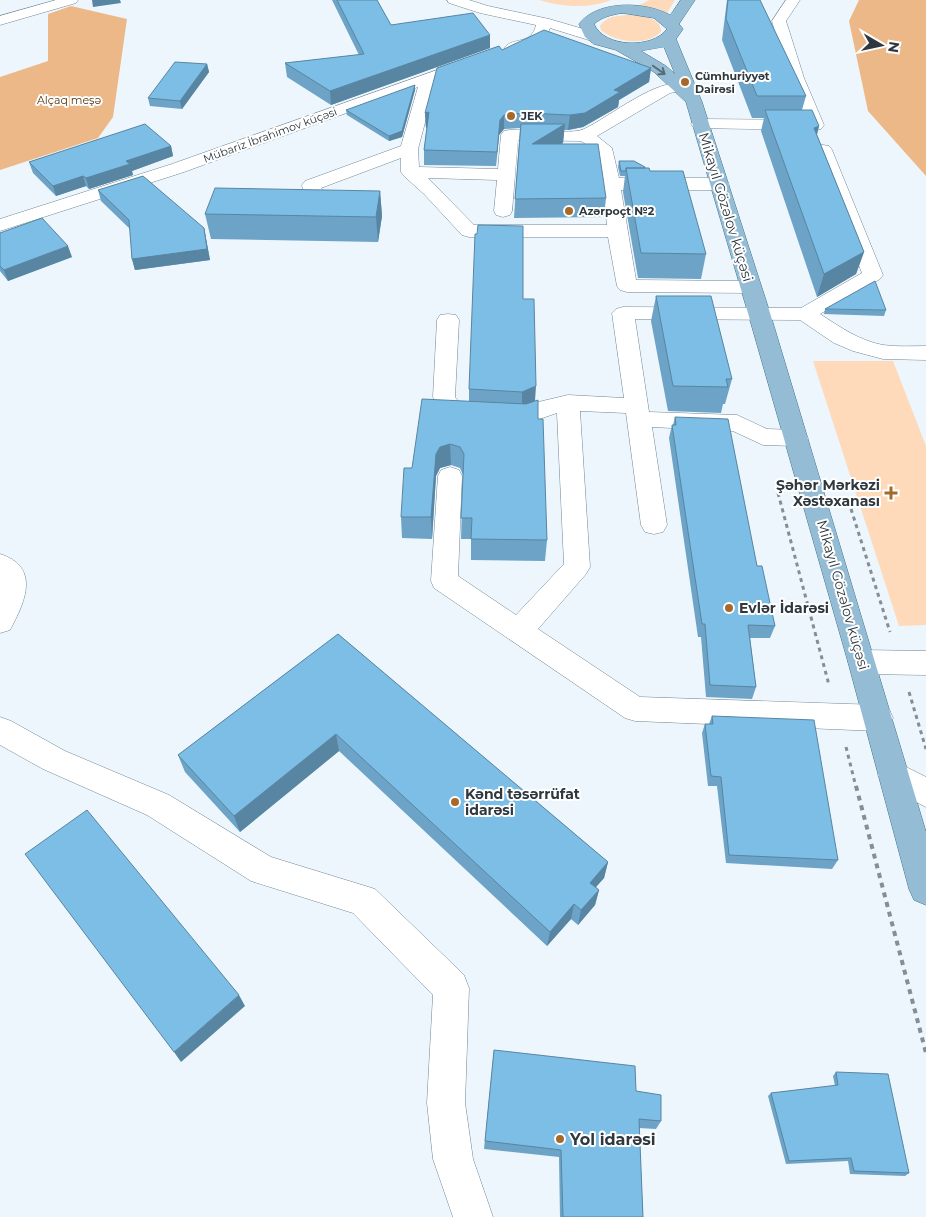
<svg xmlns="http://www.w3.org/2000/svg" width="926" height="1217" viewBox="0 0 926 1217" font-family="Montserrat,sans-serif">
  <rect width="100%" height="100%" fill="#ecf6fc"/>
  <path fill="#fedaba" d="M 539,0 L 611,0 C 589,9 561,7 539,0 Z
    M 649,0 L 675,0 L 667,13 L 659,9 L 638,6 Z
    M 626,15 C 637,15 662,16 661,32 C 647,46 616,43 601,30 L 600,26 C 605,17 616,16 626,15 Z
    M 813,361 L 893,361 L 926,446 L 926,625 L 899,626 Z"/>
  <path fill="#edb888" d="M 859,0 L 926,0 L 926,176 L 868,111 L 849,21 Z
    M 71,6 L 127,19 L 113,117 L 98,138 L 0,170 L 0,77 L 48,61 L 48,14 Z"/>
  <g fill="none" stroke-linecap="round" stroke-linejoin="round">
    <g stroke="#708695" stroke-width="1">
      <path id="minor" d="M 56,0 L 78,0 L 76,3 L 0,25 L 0,16 Z
        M 447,0 L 469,0 L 488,6 L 549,19 L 597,33 L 600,36 L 597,39 L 592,41 L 550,28 C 544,44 523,55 507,51 L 504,48 C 514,36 531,46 536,25 L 480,13 L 449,3 Z
        M 786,0 L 800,0 L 786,21 L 804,78 L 824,125 L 821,129 L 815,130 L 694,128 L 691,124 L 694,120 L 700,119 L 804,120 L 788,78 L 772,21 Z
        M 471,58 L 477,60 L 479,63 L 477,66 L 436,81 L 418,149 L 419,167 L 498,169 L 501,135 L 504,131 C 524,126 570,136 584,129 C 610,117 658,76 687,84 L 689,87 L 687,90 L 670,93 L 597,136 L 612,148 L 619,178 L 720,178 L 726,180 L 729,184 L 726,188 L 720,190 L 621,190 L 636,280 L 751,281 L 758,283 L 761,287 L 758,291 L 751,293 L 627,292 L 620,290 L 617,286 L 608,237 L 469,237 L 462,235 L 424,194 L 404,176 L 401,172 L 401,158 L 321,188 L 326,195 L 352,200 L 354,204 L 352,208 C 334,212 304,205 302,185 L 305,181 L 401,146 L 418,87 L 184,172 L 0,231 L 0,219 L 172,164 ZM 518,140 L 581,141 L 595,150 L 602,184 L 607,225 L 474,225 L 428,178 L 497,180 L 494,211 L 496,215 L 503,217 L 510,215 L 512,211 Z
        M 823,145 L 829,146 L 832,150 L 883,275 L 880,279 L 820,314 C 840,327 860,341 883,345 C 897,347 912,346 926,346 L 926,360 L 883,359 L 853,351 L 834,343 L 800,320 L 635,319 L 649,412 L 737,415 L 767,429 L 796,430 L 804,432 L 808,438 L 804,444 L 796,446 L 763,445 L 733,431 L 652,427 L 667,525 L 663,532 L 654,534 L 645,532 L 641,525 L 626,413 L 580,411 L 590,567 L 586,574 L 538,629 L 640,697 L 878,705 L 889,709 L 893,718 L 889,727 L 878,731 L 635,721 L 625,718 L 434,588 L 431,581 L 438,476 L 441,470 L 450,467 L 459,470 L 462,476 L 458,576 L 516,615 L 564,564 L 557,413 L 525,424 L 463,420 L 442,411 L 433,397 L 437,320 L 440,315 L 448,314 L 456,315 L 459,320 L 455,397 L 458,401 L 467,405 L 522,408 L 534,403 L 568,395 L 624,398 L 612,313 L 616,309 L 623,307 L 801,308 L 862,273 L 814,150 L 817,146 Z
        M 0,554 C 41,567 25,602 10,630 L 0,633 Z
        M 862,650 L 926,651 L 926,675 L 862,674 L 852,670 L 848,662 L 852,654 Z
        M 0,717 L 11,721 L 65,751 L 169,795 L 271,857 L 375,889 L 464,975 L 469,988 L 465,1103 L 473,1159 L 493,1217 L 453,1217 L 433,1159 L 427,1103 L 433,995 L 353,913 L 251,881 L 147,815 L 43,769 L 0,745 Z
        M 894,761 L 926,777 L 926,807 L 883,785 L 878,775 L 883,765 Z"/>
    </g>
    <g stroke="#42728e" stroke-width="1">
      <path id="major" d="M 681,0 L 695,0 L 679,24 L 683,29 L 676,39 L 702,102 L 770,313 L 926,832 L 926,905 L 914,900 L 909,889 L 848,662 L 748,313 L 686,102 L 654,72 L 616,50 L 594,44 L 585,37 L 579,24 C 597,0 645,1 670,15 ZM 622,13 L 654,18 L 667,29 C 653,49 604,48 594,24 C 602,17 611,15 622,13 ZM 664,47 L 675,74 L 666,66 L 641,51 Z"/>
    </g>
    <path stroke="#848e94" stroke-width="3" stroke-dasharray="4 4" stroke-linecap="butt" d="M 778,493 L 829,685
      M 851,509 L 890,632
      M 909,692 L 926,749
      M 846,747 L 856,787"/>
    <path stroke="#848e94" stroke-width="4" stroke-dasharray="5 5" stroke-linecap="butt" d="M 856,786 L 926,1053"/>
    <use href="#minor" fill="#fff" fill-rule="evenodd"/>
    <use href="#major" fill="#94bdd5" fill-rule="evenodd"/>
  </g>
  <path fill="#6ca3c6" d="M 332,0 L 377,0 L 391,25 L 490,35 L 490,48 L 331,105 L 287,77 L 285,63 L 359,55 Z
    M 727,0 L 760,0 L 806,96 L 802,110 L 819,126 L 817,135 L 864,252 L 856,274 L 817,297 L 761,131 L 764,118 L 752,118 L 722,40 Z
    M 502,50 L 651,68 L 649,82 L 619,100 L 618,107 L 583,127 L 568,130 L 564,130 L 563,143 L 561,144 L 606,198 L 604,217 L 514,218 L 520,128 L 504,129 L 499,135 L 496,166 L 424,165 L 424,150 L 427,127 L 426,128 L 425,113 Z
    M 207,64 L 209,72 L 182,109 L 150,106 L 148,98 Z
    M 415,90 L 402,137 L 389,141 L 347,115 L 346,110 Z
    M 171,146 L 173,156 L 132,171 L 133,175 L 89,189 L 86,186 L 56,196 L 33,173 L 29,162 Z
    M 619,161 L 645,168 L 650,171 L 706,254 L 701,279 L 638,278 L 623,192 L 625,176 L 620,176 L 618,167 Z
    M 98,190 L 204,228 L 210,260 L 135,270 L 132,259 L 130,229 L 101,201 Z
    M 380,191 L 382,216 L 378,242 L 211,239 L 205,214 Z
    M 0,233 L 72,257 L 8,281 L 0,271 Z
    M 656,296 L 732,379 L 725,404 L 723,404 L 721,413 L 668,411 L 651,321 Z
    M 523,299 L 535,401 L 529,403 L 538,419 L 547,540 L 545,561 L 471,560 L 471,539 L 461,539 L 463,475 L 460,468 L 451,465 L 440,468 L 436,476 L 432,539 L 402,538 L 401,517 L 412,468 L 469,401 L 469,389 Z
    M 825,309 L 886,310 L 884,316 L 824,314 Z
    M 675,417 L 757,566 L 775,626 L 770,638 L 750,638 L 756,687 L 752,699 L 706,697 L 701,637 L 698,637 L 669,438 L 672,425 L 673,425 Z
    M 338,634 L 608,862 L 604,878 L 596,887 L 599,890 L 595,905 L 578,925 L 571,919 L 547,946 L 339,751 L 240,832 L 185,772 L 178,755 Z
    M 712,716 L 838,860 L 832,869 L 726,863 L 717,786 L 708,786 L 702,733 L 705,724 L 709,724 Z
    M 494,1050 L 661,1121 L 656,1129 L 639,1128 L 643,1217 L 560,1217 L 559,1157 L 484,1149 Z
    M 836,1072 L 909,1173 L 905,1176 L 850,1174 L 848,1161 L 786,1164 L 768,1096 L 771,1093 L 835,1086 L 833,1076 Z"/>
  <path fill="#5885a1" d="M 92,0 L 120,0 L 121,3 L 93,7 Z
    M 490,35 L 490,48 L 331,105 L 330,91 Z
    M 207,64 L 209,72 L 182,109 L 180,101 Z
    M 651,68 L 649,82 L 619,100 L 618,107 L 583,127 L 568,130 L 570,115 L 614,90 Z
    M 415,85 L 415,90 L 402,137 L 389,141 L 389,136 Z
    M 429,112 L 429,126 L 426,128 L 425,113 Z
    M 504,115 L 504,129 L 499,135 L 496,166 L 497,152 L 500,120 Z
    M 565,124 L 563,143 L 531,163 L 532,144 Z
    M 819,126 L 813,148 L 814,128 Z
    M 171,146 L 173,156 L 132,171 L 133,175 L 89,189 L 86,178 L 126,161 Z
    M 83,176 L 86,186 L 56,196 L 53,186 Z
    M 380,191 L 382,216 L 378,242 L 376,217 Z
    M 204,228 L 210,260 L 135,270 L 132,259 Z
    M 68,246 L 72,257 L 8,281 L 4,270 Z
    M 864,252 L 856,274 L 817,297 L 824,274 Z
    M 536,386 L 535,401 L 522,406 L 522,392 Z
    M 450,444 L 451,465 L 440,468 L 436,476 L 432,539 L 431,517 L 436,454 L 440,447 Z
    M 336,734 L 339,751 L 240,832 L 234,816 Z
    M 608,862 L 604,878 L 586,898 L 590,883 Z
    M 599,890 L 595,905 L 578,925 L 581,910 Z
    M 574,904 L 571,919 L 547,946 L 550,932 Z
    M 239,995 L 245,1006 L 181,1062 L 174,1052 Z"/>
  <path fill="#7dbee6" stroke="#5885a1" d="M 337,0 L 377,0 L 391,25 L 473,13 L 490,35 L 330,91 L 285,63 L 364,54 Z
    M 728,0 L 760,0 L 806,96 L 757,96 L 726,19 Z
    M 544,30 L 651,68 L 614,90 L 620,92 L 585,113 L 570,115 L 524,113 L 504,115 L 500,120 L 497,152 L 424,150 L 429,112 L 425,113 L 437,68 L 499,46 L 502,50 Z
    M 175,62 L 207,64 L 180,101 L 148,98 Z
    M 415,85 L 402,131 L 389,136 L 346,110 Z
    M 765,110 L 812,110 L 819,126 L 814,128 L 864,252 L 824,274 Z
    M 145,124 L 171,146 L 126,161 L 130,164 L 86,178 L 83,176 L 53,186 L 29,162 Z
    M 521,124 L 565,124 L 532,144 L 598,144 L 606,198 L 515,199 Z
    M 619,161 L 634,161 L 645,167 L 645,168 L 626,168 L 626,171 L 621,171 Z
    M 626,168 L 649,168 L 650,171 L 683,171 L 706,254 L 641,253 Z
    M 143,176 L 204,228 L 207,249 L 132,259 L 129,220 L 98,190 Z
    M 215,188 L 380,191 L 376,217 L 205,214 Z
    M 42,218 L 68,246 L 4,270 L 0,266 L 0,233 Z
    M 478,225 L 523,226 L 523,299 L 534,299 L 536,386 L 522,392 L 469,389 L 475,234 L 477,234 Z
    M 875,281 L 886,310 L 825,309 Z
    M 656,296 L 711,296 L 732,379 L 726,379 L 728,387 L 673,386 Z
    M 422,399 L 526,404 L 538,400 L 538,419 L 543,419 L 547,540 L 471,539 L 472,518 L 461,518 L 464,454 L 460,447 L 450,444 L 440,447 L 436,454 L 431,517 L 401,517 L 404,468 L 412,468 Z
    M 675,417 L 728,419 L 757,566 L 762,566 L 775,626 L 748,625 L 756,687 L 710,685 L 705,624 L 702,624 L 672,425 L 676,425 Z
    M 338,634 L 608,862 L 590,883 L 599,890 L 581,910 L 574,904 L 550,932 L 336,734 L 234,816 L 178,755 Z
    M 712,716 L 814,720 L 838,860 L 729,855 L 721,777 L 711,776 L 705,724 L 713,724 Z
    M 87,810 L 239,995 L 174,1052 L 25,854 Z
    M 494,1050 L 635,1066 L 636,1091 L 661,1095 L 661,1121 L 639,1119 L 643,1217 L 563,1217 L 561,1150 L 485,1141 Z
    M 836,1072 L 888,1074 L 909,1173 L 854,1171 L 851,1158 L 789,1161 L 771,1093 L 838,1085 Z"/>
  <defs><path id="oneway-shaft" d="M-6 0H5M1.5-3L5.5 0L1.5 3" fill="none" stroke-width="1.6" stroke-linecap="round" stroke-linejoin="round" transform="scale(1.25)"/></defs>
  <use stroke="#576d7a" href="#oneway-shaft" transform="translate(659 70) rotate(35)"/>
  <g fill="#a56a2b" stroke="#fff" stroke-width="2">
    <circle cx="685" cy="82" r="5"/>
    <circle cx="511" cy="116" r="5"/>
    <circle cx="569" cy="211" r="5"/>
    <path d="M888.5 485.5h5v5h5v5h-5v5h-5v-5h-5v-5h5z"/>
    <circle cx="729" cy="608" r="5"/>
    <circle cx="455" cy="802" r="5"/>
    <circle cx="560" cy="1139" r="5"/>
  </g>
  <g text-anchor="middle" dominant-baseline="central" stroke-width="4" stroke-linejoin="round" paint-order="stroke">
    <g font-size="11" font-weight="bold" fill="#2e383e" stroke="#fff" text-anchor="start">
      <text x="695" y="76">Cümhuriyyət<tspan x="695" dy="13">Dairəsi</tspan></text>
      <text x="521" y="116">JEK</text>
      <text x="579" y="211">Azərpoçt №2</text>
    </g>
    <g font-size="11" fill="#55320c" stroke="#fff">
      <text x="69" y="100">Alçaq meşə</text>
    </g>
    <g font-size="11" fill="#2e383e" stroke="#fff">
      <text transform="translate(270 135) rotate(-20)">Mübariz İbrahimov küçəsi</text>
    </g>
    <g font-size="14" fill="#2e383e" stroke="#fff">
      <text transform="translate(726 207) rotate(73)">Mikayıl Gözəlov küçəsi</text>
      <text transform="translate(843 595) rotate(74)">Mikayıl Gözəlov küçəsi</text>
    </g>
    <g font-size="14" font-weight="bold" fill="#2e383e" stroke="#fff" text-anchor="start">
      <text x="880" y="485" text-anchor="end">Şəhər Mərkəzi<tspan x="880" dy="16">Xəstəxanası</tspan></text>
      <text x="739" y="608">Evlər İdarəsi</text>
      <text x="465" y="794">Kənd təsərrüfat<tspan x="465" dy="16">idarəsi</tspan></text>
    </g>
    <g font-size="16" font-weight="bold" fill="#2e383e" stroke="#fff" text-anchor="start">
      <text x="570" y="1139">Yol idarəsi</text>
    </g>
  </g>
  <g transform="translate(881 45) rotate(99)" stroke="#ffffff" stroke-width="4" paint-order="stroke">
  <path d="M0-4L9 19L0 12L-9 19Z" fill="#2e383e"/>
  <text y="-8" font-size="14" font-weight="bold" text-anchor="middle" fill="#2e383e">N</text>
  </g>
</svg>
